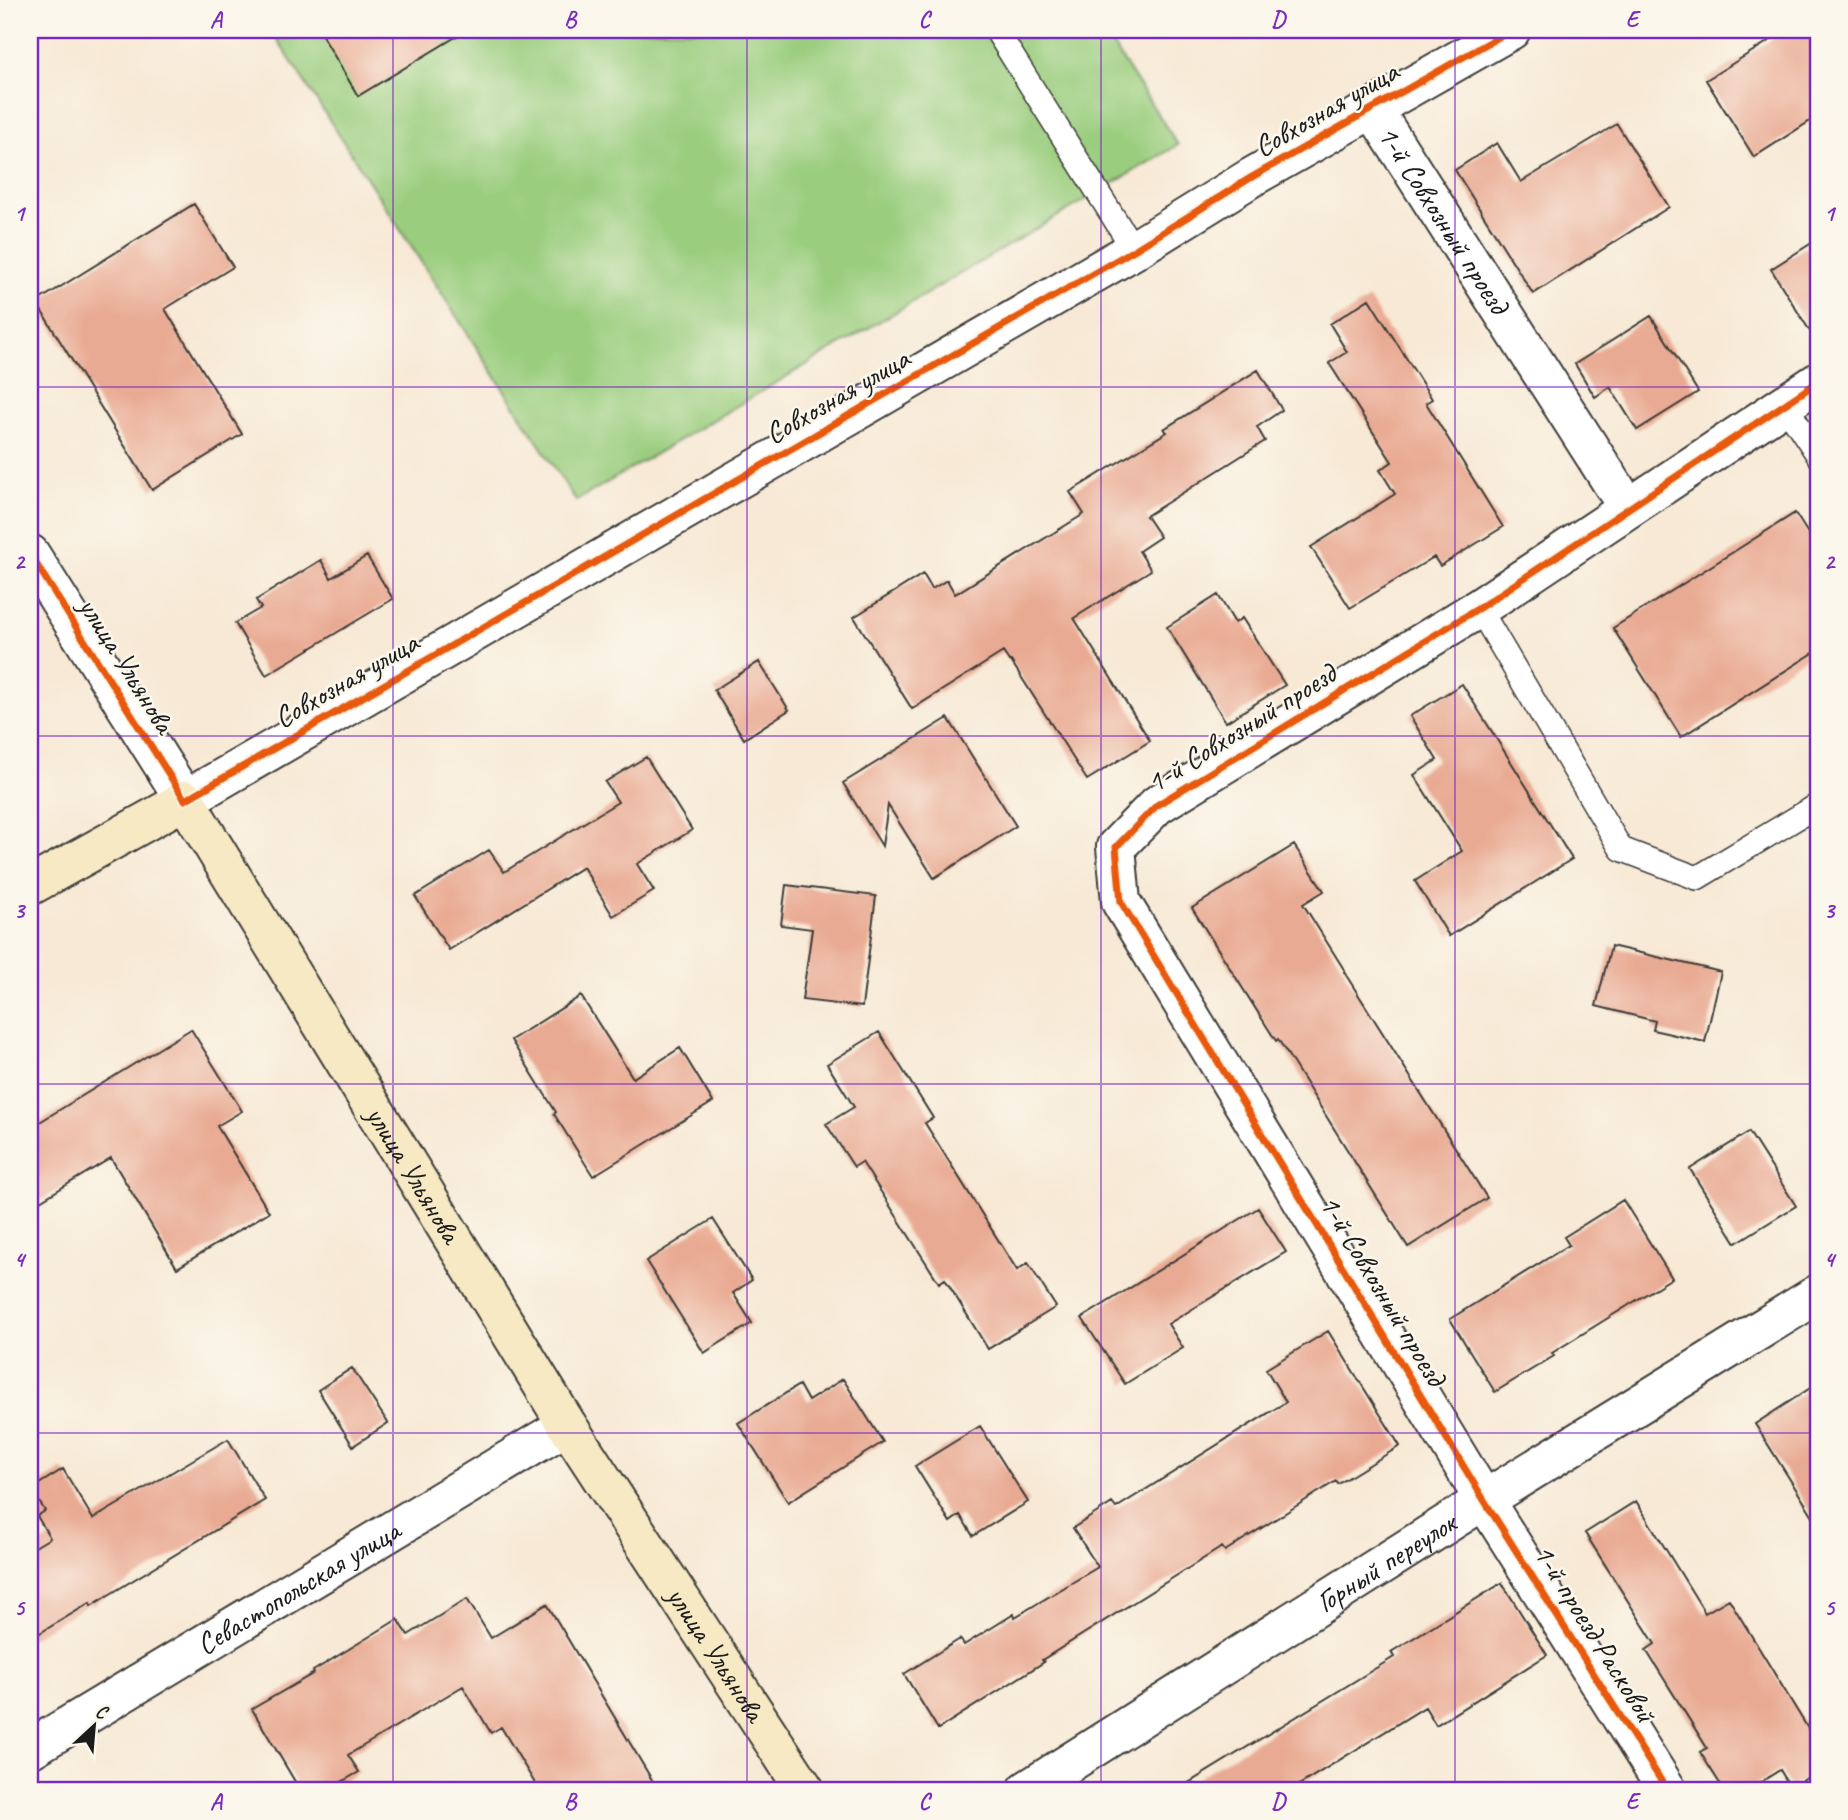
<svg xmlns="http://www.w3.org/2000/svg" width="1848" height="1820" viewBox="0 0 1848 1820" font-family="Caveat,sans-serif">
  <rect width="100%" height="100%" fill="#fbf7ec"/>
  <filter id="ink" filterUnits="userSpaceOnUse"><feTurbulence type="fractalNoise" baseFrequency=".0143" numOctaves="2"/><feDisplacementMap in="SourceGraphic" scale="14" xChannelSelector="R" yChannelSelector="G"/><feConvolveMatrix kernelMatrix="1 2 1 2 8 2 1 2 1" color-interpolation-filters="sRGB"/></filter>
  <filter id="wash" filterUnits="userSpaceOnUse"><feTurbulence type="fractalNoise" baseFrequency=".00686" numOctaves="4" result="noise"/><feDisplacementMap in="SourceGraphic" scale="28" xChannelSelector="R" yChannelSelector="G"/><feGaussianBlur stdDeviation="1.57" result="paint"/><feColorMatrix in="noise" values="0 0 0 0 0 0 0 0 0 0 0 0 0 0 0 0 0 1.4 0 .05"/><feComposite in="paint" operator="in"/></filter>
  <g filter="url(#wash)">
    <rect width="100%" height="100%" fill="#f7e9d5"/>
    <path fill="#9acd7e" stroke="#5b744d" stroke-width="2" d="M 271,30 L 1103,30 L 1178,145 L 576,501 Z"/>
    <g id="blocks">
      <path fill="#e9aa93" d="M 319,30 L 467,30 L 358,96 Z
        M 1787,30 L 1818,30 L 1818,116 L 1754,157 L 1706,80 Z
        M 1617,124 L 1669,207 L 1533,294 L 1455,170 L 1497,143 L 1521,182 Z
        M 194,204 L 233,267 L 165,309 L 242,434 L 152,490 L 36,302 Z
        M 1818,239 L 1818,344 L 1771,269 Z
        M 1369,299 L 1432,399 L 1426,403 L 1503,527 L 1440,566 L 1434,557 L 1350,608 L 1311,547 L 1395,494 L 1380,470 L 1392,462 L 1329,363 L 1347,352 L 1330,324 Z
        M 1651,316 L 1698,392 L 1637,430 L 1610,387 L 1595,397 L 1575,364 Z
        M 1258,370 L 1282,410 L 1257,427 L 1265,441 L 1146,516 L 1160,537 L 1139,551 L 1151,570 L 1074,618 L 1150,741 L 1087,780 L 1011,661 L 1009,661 L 1003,652 L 912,709 L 854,617 L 923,574 L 932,589 L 947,580 L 955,594 L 1084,514 L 1070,492 L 1167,432 L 1164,429 Z
        M 1795,513 L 1818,549 L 1818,650 L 1681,737 L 1613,628 Z
        M 367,556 L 393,599 L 266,675 L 235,623 L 261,608 L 256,600 L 321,560 L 331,578 Z
        M 1218,595 L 1235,623 L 1242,618 L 1285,685 L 1226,722 L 1167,627 Z
        M 759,662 L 789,710 L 744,739 L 714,690 Z
        M 1462,684 L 1572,859 L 1449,936 L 1415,881 L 1462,851 L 1414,775 L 1437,760 L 1410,716 Z
        M 948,718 L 1016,826 L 934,878 L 888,805 L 882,846 L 843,783 Z
        M 646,757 L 692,830 L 637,864 L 654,891 L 613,916 L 583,867 L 449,950 L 415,896 L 489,850 L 504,872 L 618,802 L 605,782 Z
        M 1294,845 L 1324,891 L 1303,904 L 1345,971 L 1344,972 L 1487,1198 L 1408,1247 L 1278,1039 L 1276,1041 L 1192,908 Z
        M 786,885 L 876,896 L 862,1007 L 802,1000 L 812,929 L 781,925 Z
        M 1611,946 L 1721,972 L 1705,1042 L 1653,1030 L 1655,1021 L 1596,1006 Z
        M 581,996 L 633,1078 L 680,1048 L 713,1102 L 593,1176 L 554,1114 L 556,1112 L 511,1040 Z
        M 191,1029 L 242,1111 L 217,1126 L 269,1212 L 177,1268 L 111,1158 L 30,1207 L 30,1128 Z
        M 879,1032 L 933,1118 L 925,1123 L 1017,1270 L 1028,1263 L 1056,1307 L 988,1349 L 945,1279 L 939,1283 L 862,1162 L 854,1167 L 826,1124 L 854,1107 L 827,1064 Z
        M 1749,1132 L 1796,1206 L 1736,1243 L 1690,1169 Z
        M 1623,1200 L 1672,1278 L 1552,1353 L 1554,1356 L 1495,1392 L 1450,1319 L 1569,1245 L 1564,1237 Z
        M 1258,1208 L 1286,1252 L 1168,1324 L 1183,1348 L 1125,1384 L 1082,1318 Z
        M 713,1219 L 752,1280 L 733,1293 L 752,1323 L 704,1353 L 646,1261 Z
        M 1328,1331 L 1400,1446 L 1338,1484 L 1336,1481 L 1225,1551 L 1222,1547 L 1042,1660 L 1044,1662 L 938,1729 L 904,1674 L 960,1639 L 964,1645 L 1014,1614 L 1015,1617 L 1098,1567 L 1073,1528 L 1112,1503 L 1116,1508 L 1286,1402 L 1266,1369 Z
        M 352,1368 L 388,1423 L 353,1446 L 318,1390 Z
        M 843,1379 L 883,1442 L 788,1502 L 738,1423 L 799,1385 L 808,1401 Z
        M 1818,1383 L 1818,1524 L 1755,1424 Z
        M 980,1426 L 1028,1502 L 973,1536 L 960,1515 L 950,1522 L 915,1466 Z
        M 228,1439 L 265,1500 L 107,1596 L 91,1606 L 90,1603 L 30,1639 L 30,1550 L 50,1538 L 37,1516 L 45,1511 L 31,1489 L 63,1469 L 93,1519 Z
        M 1636,1501 L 1705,1613 L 1729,1599 L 1818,1745 L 1818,1771 L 1791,1788 L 1780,1770 L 1748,1790 L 1724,1790 L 1700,1752 L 1707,1748 L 1646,1650 L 1655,1644 L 1585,1533 Z
        M 1502,1583 L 1547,1655 L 1436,1725 L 1425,1707 L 1291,1790 L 1177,1790 L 1394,1657 L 1391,1652 Z
        M 467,1599 L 491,1638 L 547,1604 L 658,1790 L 539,1790 L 501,1727 L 491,1733 L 463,1686 L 348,1755 L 359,1772 L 327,1790 L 300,1790 L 252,1709 L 314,1673 L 313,1671 L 398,1619 L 408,1635 Z"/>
    </g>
  </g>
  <g filter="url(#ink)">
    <use href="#blocks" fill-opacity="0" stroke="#3d3b38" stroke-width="2"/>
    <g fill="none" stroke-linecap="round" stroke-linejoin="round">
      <g stroke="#3d3b38" stroke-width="26">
        <path id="service" d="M 996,30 L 1134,250
          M 1785,405 L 1818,455
          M 1479,608 L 1621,849 L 1697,878 L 1818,805"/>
      </g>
      <g stroke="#3d3b38" stroke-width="42">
        <g id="minor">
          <path id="s1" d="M 1373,109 L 1628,508"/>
          <path d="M 30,554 L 185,800 L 1134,250 L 1252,177 L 1511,30"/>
          <path id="s2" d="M 30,1749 L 567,1425"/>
          <path id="s3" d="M 1027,1790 L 1484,1500 L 1818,1294"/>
          <path d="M 1667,1790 L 1484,1500 L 1121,902 L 1116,847 L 1157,805 L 1479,608 L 1818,382"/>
        </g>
      </g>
      <g stroke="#3d3b38" stroke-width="42">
        <g id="secondary">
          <path id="s4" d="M 30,886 L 185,800 L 567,1425 L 805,1790"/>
        </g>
      </g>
      <use href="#service" stroke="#fff" stroke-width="23"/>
      <use href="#minor" stroke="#fff" stroke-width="38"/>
      <use href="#secondary" stroke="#f6e9c3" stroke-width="38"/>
      <g stroke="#fbf7ec" stroke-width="11">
        <path id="cycleway" d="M 30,554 L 185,800 L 1134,250 L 1252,177 L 1511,30
          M 1667,1790 L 1484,1500 L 1121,902 L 1116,847 L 1157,805 L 1479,608 L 1818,382"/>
      </g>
      <use href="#cycleway" stroke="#e8590c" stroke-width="7"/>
    </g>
  </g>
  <path fill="none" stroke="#7b2cbf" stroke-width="2" stroke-opacity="0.55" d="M 393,30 L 393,1790M 747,30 L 747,1790M 1101,30 L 1101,1790M 1455,30 L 1455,1790M 30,387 L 1818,387M 30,736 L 1818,736M 30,1084 L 1818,1084M 30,1433 L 1818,1433"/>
  <g text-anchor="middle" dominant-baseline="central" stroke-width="5" stroke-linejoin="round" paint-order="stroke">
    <g font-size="30" fill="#1c1c1c" stroke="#fbf7ec">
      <text transform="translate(1326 109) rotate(-30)">Совхозная улица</text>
      <text stroke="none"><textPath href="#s1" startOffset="131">1-й Совхозный проезд</textPath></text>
      <text transform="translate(837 396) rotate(-30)">Совхозная улица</text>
      <text transform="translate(127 665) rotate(58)">улица Ульянова</text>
      <text transform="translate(346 680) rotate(-30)">Совхозная улица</text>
      <text transform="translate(1241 728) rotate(-32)">1-й Совхозный проезд</text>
      <text stroke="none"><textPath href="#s4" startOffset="616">улица Ульянова</textPath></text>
      <text transform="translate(1383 1290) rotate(59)">1-й Совхозный проезд</text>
      <text stroke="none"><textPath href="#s3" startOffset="425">Горный переулок</textPath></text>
      <text stroke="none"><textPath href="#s2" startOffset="313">Севастопольская улица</textPath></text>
      <text transform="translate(1595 1633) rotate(58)">1-й проезд Расковой</text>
      <text stroke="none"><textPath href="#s4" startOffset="1183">улица Ульянова</textPath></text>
    </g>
  </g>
  <rect width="1848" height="1820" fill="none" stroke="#fbf7ec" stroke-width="77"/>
  <g transform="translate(94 1726) rotate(26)" stroke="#fbf7ec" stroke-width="5" paint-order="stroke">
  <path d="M0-5L12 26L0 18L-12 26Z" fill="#1c1c1c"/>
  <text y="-10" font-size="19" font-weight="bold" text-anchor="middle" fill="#1c1c1c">С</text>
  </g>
  <rect x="38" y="38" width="1772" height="1744" fill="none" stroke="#7b2cbf" stroke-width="2.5"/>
  <g font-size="23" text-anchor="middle" font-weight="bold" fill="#7b2cbf">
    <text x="216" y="27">A</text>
    <text x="570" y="27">B</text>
    <text x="924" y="27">C</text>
    <text x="1278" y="27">D</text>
    <text x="1632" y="27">E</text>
    <text x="19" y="221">1</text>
    <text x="1829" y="221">1</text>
    <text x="19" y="569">2</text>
    <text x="1829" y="569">2</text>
    <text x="19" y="918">3</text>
    <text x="1829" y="918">3</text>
    <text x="19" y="1267">4</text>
    <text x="1829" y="1267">4</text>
    <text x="19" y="1615">5</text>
    <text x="1829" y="1615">5</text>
    <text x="216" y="1809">A</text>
    <text x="570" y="1809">B</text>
    <text x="924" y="1809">C</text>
    <text x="1278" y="1809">D</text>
    <text x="1632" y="1809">E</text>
  </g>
</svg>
